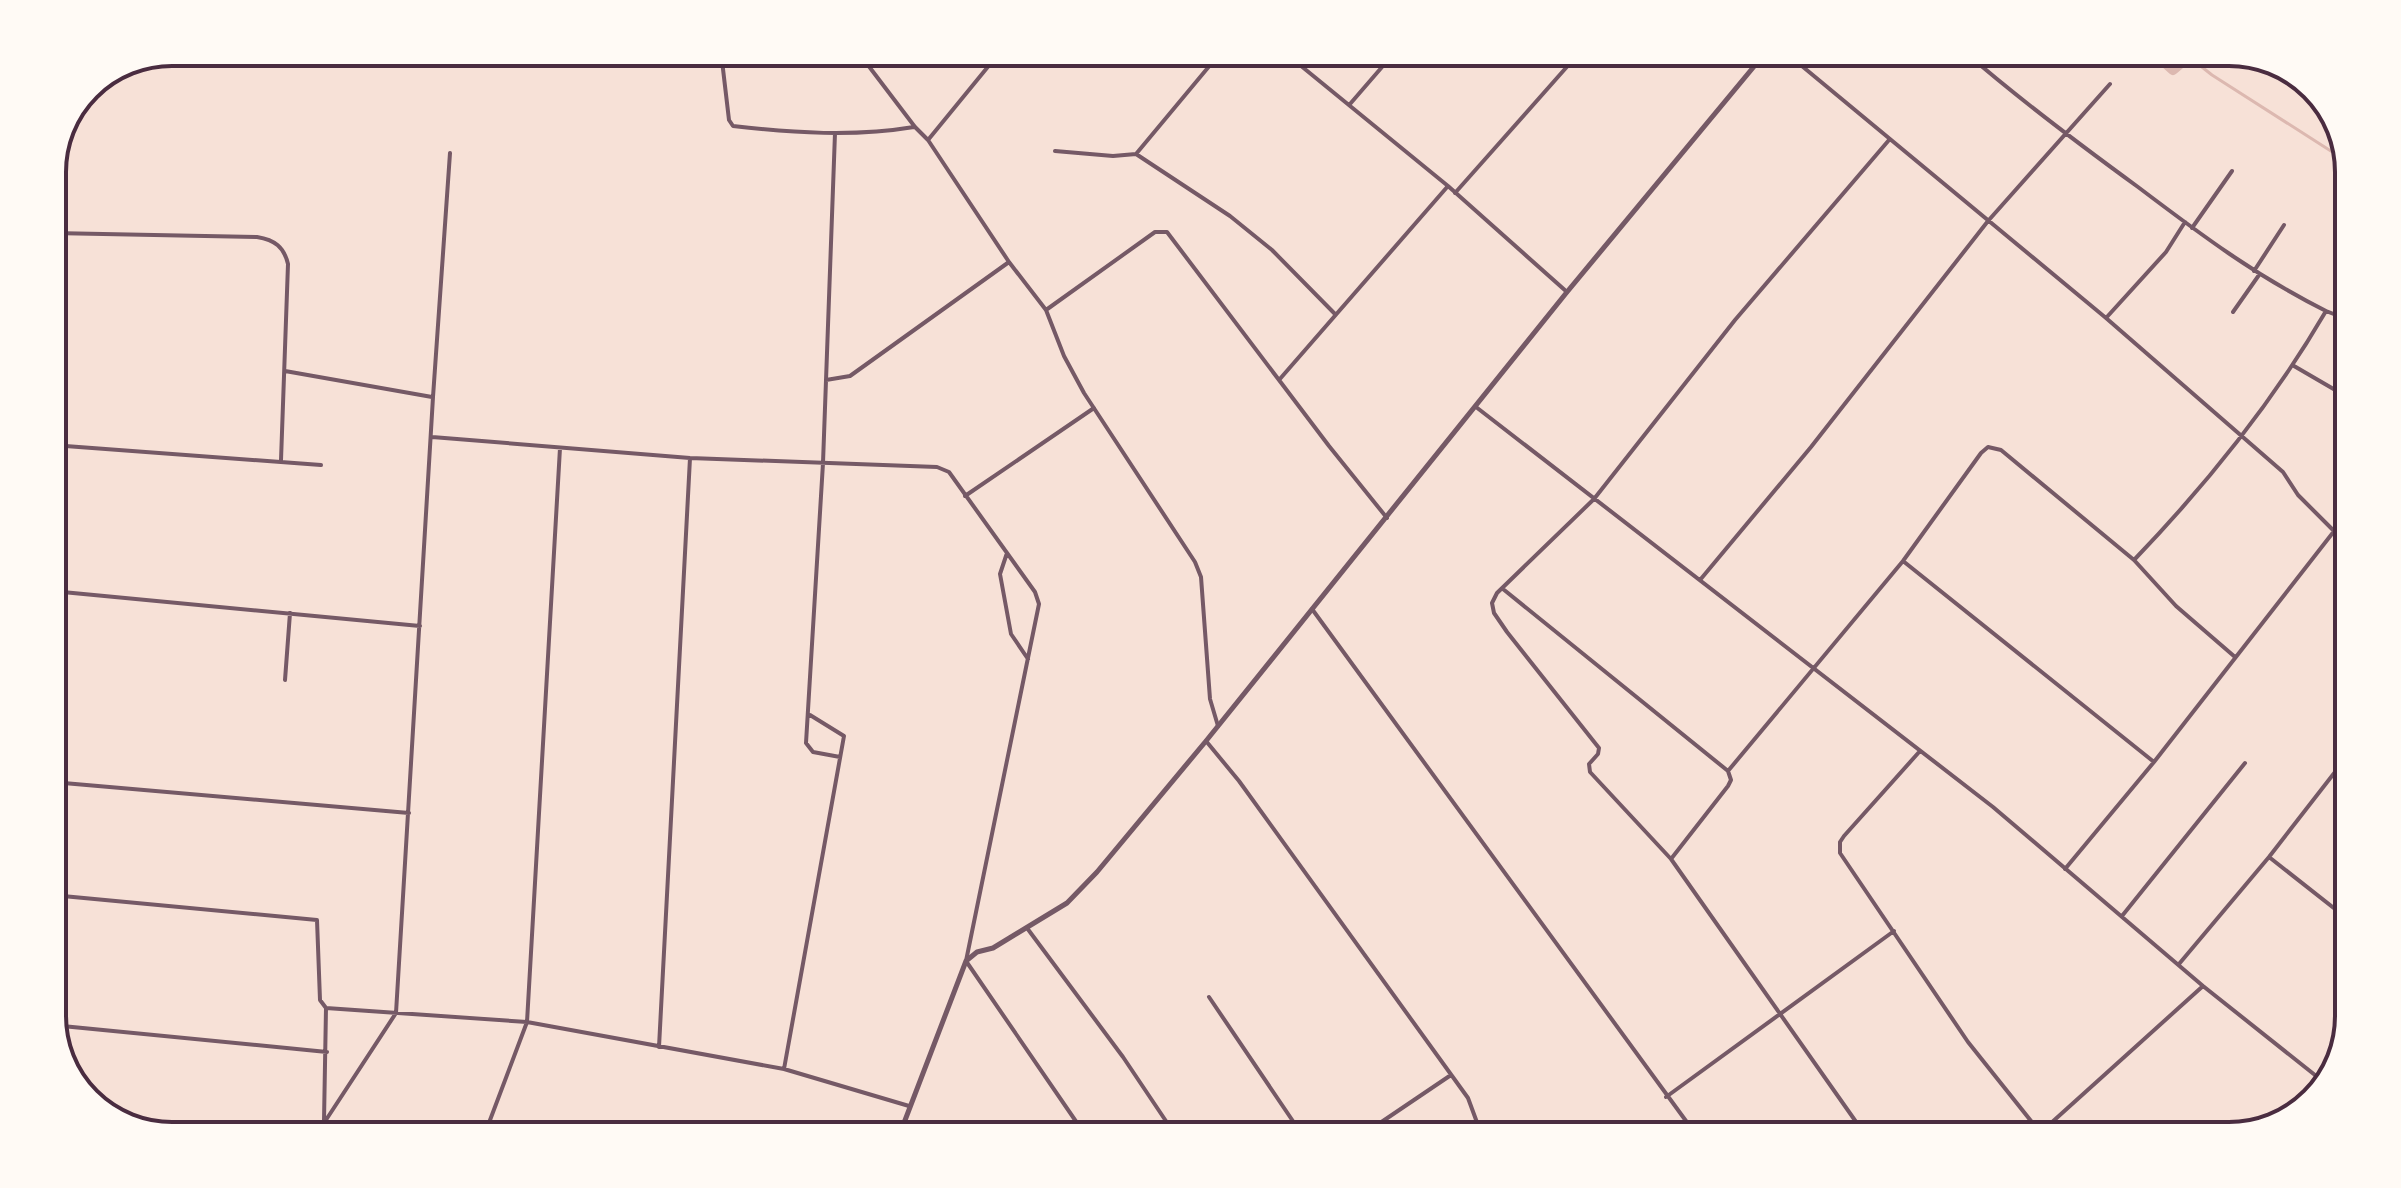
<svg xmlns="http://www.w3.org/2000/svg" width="2401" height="1188" viewBox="0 0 2401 1188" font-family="Helvetica,sans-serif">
  <rect width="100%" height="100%" fill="#f7e1d7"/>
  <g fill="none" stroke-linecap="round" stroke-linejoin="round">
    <path stroke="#dcb8b0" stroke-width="3" d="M 2183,52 L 2212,75 L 2348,162"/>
    <path stroke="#dcb8b0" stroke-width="10" d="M 2153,52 L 2173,70 L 2179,65 L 2183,52"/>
    <path stroke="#755966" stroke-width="4" d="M 721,52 L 729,120 L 733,126 C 793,133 854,137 914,127
      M 858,52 L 915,127 L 928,140 L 1009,262 L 1046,310 L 1064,356 L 1084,393 L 1195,562 L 1201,577 L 1210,699 L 1218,726
      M 1284,52 L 1448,186 L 1567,292
      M 1785,52 L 2106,318 L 2283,472 L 2298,495 L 2334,531
      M 1965,52 C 2020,100 2079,144 2138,187 C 2200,234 2256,276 2326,311 C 2273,402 2207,484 2134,560
      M 1350,104 L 1395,52
      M 835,133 L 823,463 L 806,743 L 813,752 L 840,757
      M 928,140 L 1000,52
      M 1055,151 L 1113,156 L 1136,154 L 1230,216 L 1272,250 L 1335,314
      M 1136,154 L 1221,52
      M 1455,193 L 1580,52
      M 2192,228 L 2232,171
      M 52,233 L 257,237 C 275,240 284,247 288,264 L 281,460
      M 61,233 L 66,151
      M 2254,271 L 2284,225
      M 1046,310 L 1155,232 L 1167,232 L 1329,446 L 1387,518
      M 2326,311 L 2349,320
      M 2233,312 L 2259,275
      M 2106,318 L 2166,252 L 2185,222
      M 2294,366 L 2349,398
      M 285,371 L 432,397
      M 826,380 L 850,376 L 1009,262
      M 1279,380 L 1448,186
      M 1476,407 L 1993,807 L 2203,986 L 2325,1083
      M 432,437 L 690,458 L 937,467 L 949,472 L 1035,592 L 1039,604 L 966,961 L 1086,1136
      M 52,445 L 321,465
      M 965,496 L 1094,408
      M 1007,553 L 1000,574 L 1011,634 L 1028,659
      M 1903,561 L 2154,762
      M 1700,580 L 1811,447 L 1988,221 L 2110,84
      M 1503,589 L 1728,771
      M 52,591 L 420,626
      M 1312,609 L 1697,1136
      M 285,680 L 290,613
      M 1206,741 L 1239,781 L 1468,1098 L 1482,1136
      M 1920,751 L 1844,836 L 1840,842 L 1840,853 L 1968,1042 L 2043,1136
      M 1728,771 L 1903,561 L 1981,453 L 1988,447 L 2001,450 L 2134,560 L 2176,606 L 2235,657
      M 52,782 L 409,813
      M 2269,857 L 2349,920
      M 1671,859 L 1728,786 L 1731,780 L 1728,771
      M 2065,869 L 2154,762 L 2349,512
      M 52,895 L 317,920 L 320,1000 L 326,1008 L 324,1121
      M 2122,916 L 2245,763
      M 1027,928 L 1123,1057 L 1176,1136
      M 2179,964 L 2269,857 L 2349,754
      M 1209,997 L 1303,1136
      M 326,1008 L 527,1022 L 784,1069 L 909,1106
      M 52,1025 L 327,1052
      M 659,1047 L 690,458
      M 784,1069 L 844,736 L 810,715
      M 1666,1097 L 1894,931
      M 2040,1133 L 2203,986
      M 320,1136 L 324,1123 L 396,1013 L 433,397 L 450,153
      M 484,1136 L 527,1022 L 560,448
      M 1367,1136 L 1377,1125 L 1451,1075
      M 1866,1136 L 1671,859 L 1590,772 L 1589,764 L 1598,754 L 1599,748 L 1507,632 L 1494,613 L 1492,603 L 1497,593 L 1594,499 L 1735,320 L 1889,140"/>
    <path stroke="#755966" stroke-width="5" d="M 899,1136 L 966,961 L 977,952 L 993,948 L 1067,903 L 1097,872 L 1206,741 L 1567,292 L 1766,52"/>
  </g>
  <path d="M0 0H2401V1188H0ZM172 66H2229A106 106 0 0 1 2335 172V1016A106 106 0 0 1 2229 1122H172A106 106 0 0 1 66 1016V172A106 106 0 0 1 172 66Z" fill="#fffaf5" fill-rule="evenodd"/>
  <path fill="none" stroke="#4a2c40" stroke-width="4" d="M172 66H2229A106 106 0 0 1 2335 172V1016A106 106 0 0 1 2229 1122H172A106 106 0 0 1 66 1016V172A106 106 0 0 1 172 66Z"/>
</svg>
